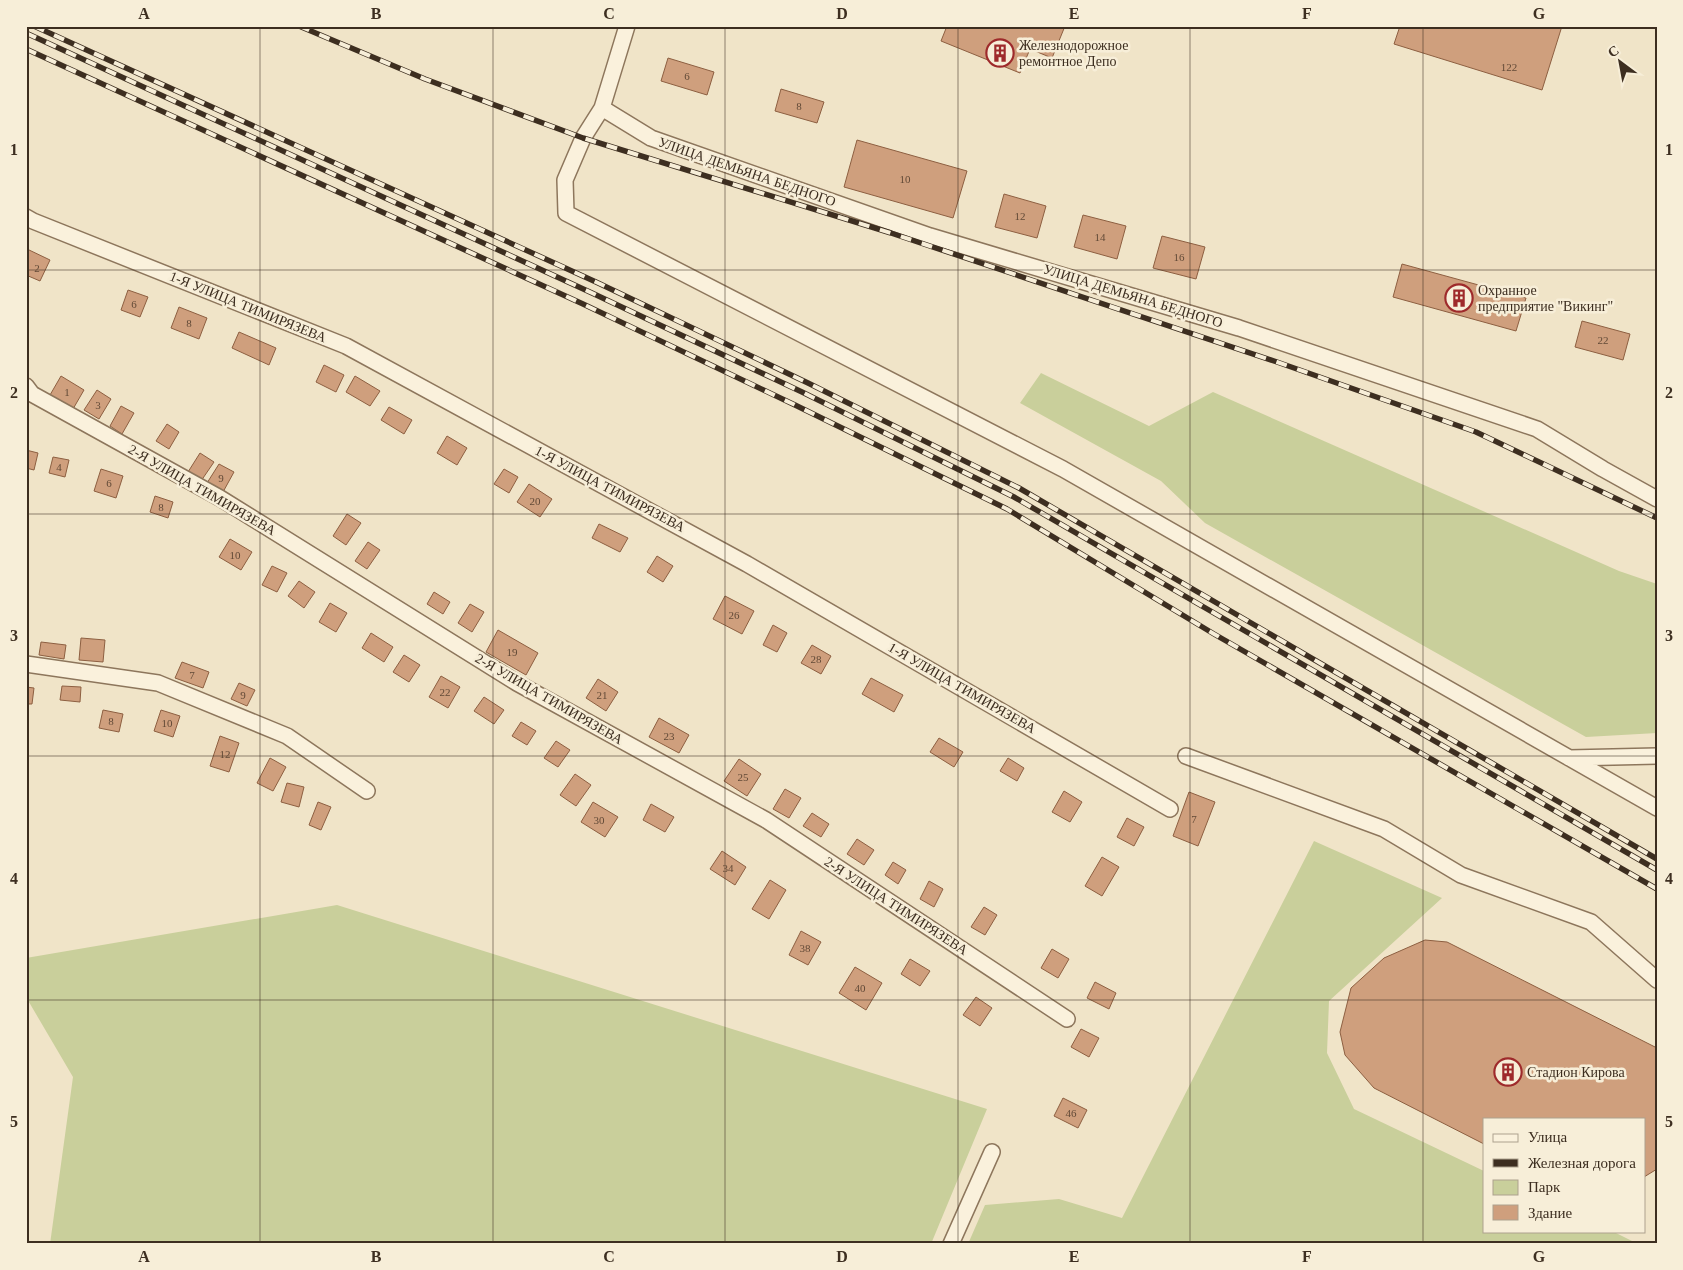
<svg xmlns="http://www.w3.org/2000/svg" width="1683" height="1270" viewBox="0 0 1683 1270" font-family="'Times New Roman',serif">
  <rect width="100%" height="100%" fill="#f0e4c8"/>
  <path fill="#c9cf9b" d="M 1041,373 L 1149,426 L 1213,392 L 1619,571 L 1657,584 L 1657,733 L 1586,737 L 1205,523 L 1161,481 L 1020,403 Z
    M 1314,841 L 1442,898 L 1329,1001 L 1327,1053 L 1354,1109 L 1484,1171 L 1484,1231 L 1612,1231 L 1638,1244 L 968,1244 L 985,1205 L 1059,1199 L 1122,1218 Z
    M 337,905 L 987,1109 L 931,1244 L 50,1244 L 73,1077 L 26,997 L 26,958 Z"/>
  <path fill="#cf9f7d" stroke="#8d5f41" d="M 947,26 L 1065,26 L 1052,58 L 1030,49 L 1020,73 L 941,41 Z
    M 1400,26 L 1562,26 L 1542,90 L 1394,44 Z
    M 668,58 L 714,72 L 707,95 L 661,81 Z
    M 781,89 L 824,102 L 817,123 L 775,111 Z
    M 857,140 L 967,171 L 953,218 L 844,187 Z
    M 1004,194 L 1046,206 L 1037,238 L 995,227 Z
    M 1083,215 L 1126,226 L 1117,259 L 1074,247 Z
    M 1162,236 L 1205,247 L 1196,279 L 1153,268 Z
    M 27,249 L 50,260 L 40,281 L 26,275 Z
    M 1402,264 L 1526,298 L 1516,331 L 1393,297 Z
    M 128,290 L 148,297 L 140,317 L 121,310 Z
    M 179,307 L 207,318 L 199,339 L 171,328 Z
    M 1582,321 L 1630,334 L 1623,360 L 1575,347 Z
    M 239,332 L 276,348 L 269,365 L 232,348 Z
    M 324,365 L 344,375 L 336,392 L 316,382 Z
    M 61,376 L 84,390 L 73,409 L 50,395 Z
    M 355,376 L 380,391 L 370,406 L 346,392 Z
    M 97,390 L 111,399 L 99,419 L 84,410 Z
    M 121,406 L 134,413 L 122,434 L 110,426 Z
    M 389,407 L 412,420 L 404,434 L 381,420 Z
    M 167,424 L 179,432 L 169,449 L 156,441 Z
    M 447,436 L 467,448 L 457,465 L 437,453 Z
    M 26,450 L 38,453 L 34,470 L 26,468 Z
    M 200,453 L 214,462 L 201,481 L 188,472 Z
    M 53,457 L 69,460 L 65,477 L 49,473 Z
    M 219,464 L 234,472 L 223,492 L 207,483 Z
    M 101,469 L 123,476 L 116,498 L 94,491 Z
    M 504,469 L 518,477 L 509,493 L 494,484 Z
    M 529,484 L 552,499 L 540,517 L 517,502 Z
    M 155,496 L 173,502 L 168,518 L 150,512 Z
    M 347,514 L 361,523 L 346,545 L 333,536 Z
    M 599,524 L 628,538 L 620,552 L 592,538 Z
    M 230,539 L 252,552 L 241,570 L 219,557 Z
    M 368,542 L 380,550 L 367,569 L 355,561 Z
    M 657,556 L 673,566 L 663,582 L 647,572 Z
    M 272,566 L 287,573 L 277,592 L 262,585 Z
    M 299,581 L 315,592 L 304,608 L 288,596 Z
    M 434,592 L 450,602 L 443,614 L 427,604 Z
    M 725,596 L 754,611 L 742,634 L 713,619 Z
    M 330,603 L 347,613 L 336,632 L 319,622 Z
    M 470,604 L 484,612 L 472,632 L 458,623 Z
    M 773,625 L 787,633 L 777,652 L 763,645 Z
    M 498,630 L 538,653 L 526,675 L 486,652 Z
    M 371,633 L 393,647 L 384,662 L 362,648 Z
    M 81,638 L 105,640 L 103,662 L 79,660 Z
    M 41,642 L 66,645 L 64,659 L 39,655 Z
    M 812,645 L 831,656 L 821,674 L 801,663 Z
    M 404,655 L 420,665 L 409,682 L 393,672 Z
    M 182,662 L 209,672 L 203,688 L 175,678 Z
    M 441,676 L 460,687 L 448,708 L 429,697 Z
    M 871,678 L 903,695 L 894,712 L 862,694 Z
    M 598,679 L 618,692 L 606,711 L 586,698 Z
    M 239,683 L 255,690 L 247,706 L 231,699 Z
    M 62,686 L 81,687 L 80,702 L 60,700 Z
    M 26,687 L 34,688 L 32,704 L 26,704 Z
    M 484,697 L 504,710 L 494,724 L 474,711 Z
    M 103,710 L 123,714 L 119,732 L 99,728 Z
    M 161,710 L 180,716 L 173,737 L 154,731 Z
    M 659,718 L 689,735 L 679,753 L 649,737 Z
    M 521,722 L 536,731 L 527,745 L 512,736 Z
    M 220,736 L 239,743 L 229,772 L 210,766 Z
    M 939,738 L 963,752 L 954,767 L 930,752 Z
    M 556,741 L 570,750 L 558,767 L 544,758 Z
    M 270,758 L 286,767 L 273,791 L 257,783 Z
    M 1008,758 L 1024,768 L 1017,781 L 1000,771 Z
    M 739,759 L 761,774 L 747,796 L 724,781 Z
    M 575,774 L 591,785 L 576,806 L 560,795 Z
    M 287,783 L 304,787 L 299,807 L 281,802 Z
    M 785,789 L 801,798 L 789,818 L 773,809 Z
    M 1064,791 L 1082,802 L 1070,822 L 1052,812 Z
    M 1189,792 L 1215,802 L 1198,846 L 1173,836 Z
    M 318,802 L 331,807 L 321,830 L 309,825 Z
    M 593,802 L 618,817 L 605,837 L 581,822 Z
    M 651,804 L 674,817 L 665,832 L 643,820 Z
    M 812,813 L 829,824 L 821,837 L 803,826 Z
    M 1127,818 L 1144,827 L 1134,846 L 1117,837 Z
    M 857,839 L 874,850 L 864,865 L 847,854 Z
    M 722,851 L 746,867 L 735,885 L 710,869 Z
    M 1102,857 L 1119,867 L 1102,896 L 1085,886 Z
    M 893,862 L 906,870 L 898,884 L 885,875 Z
    M 770,880 L 786,890 L 769,919 L 752,909 Z
    M 929,881 L 943,889 L 934,907 L 920,899 Z
    M 984,907 L 997,915 L 985,935 L 971,927 Z
    M 801,931 L 821,942 L 808,965 L 789,955 Z
    M 1425,940 L 1447,942 L 1657,1048 L 1657,1169 L 1644,1177 L 1644,1119 L 1484,1119 L 1484,1144 L 1374,1088 L 1345,1055 L 1340,1032 L 1351,988 L 1384,958 Z
    M 1052,949 L 1069,959 L 1058,978 L 1041,968 Z
    M 910,959 L 930,971 L 920,986 L 901,974 Z
    M 855,967 L 882,983 L 866,1010 L 839,993 Z
    M 1095,982 L 1116,993 L 1109,1009 L 1087,998 Z
    M 976,997 L 992,1008 L 980,1026 L 963,1015 Z
    M 1081,1029 L 1099,1038 L 1089,1057 L 1071,1047 Z
    M 1063,1098 L 1087,1110 L 1078,1128 L 1054,1116 Z"/>
  <g fill="none" stroke-linecap="round" stroke-linejoin="round">
    <g stroke="#8d765c" stroke-width="18">
      <path id="minor" d="M 627,26 L 602,108 L 583,138 L 565,180 L 566,213 L 1063,469 L 1657,808
        M 602,108 L 651,138 L 930,236 L 1239,328 L 1537,429 L 1603,469 L 1657,499
        M 26,217 L 33,221 L 346,346 L 747,564 L 1170,809
        M 26,386 L 32,394 L 220,498 L 517,683 L 766,820 L 1067,1019
        M 26,664 L 158,683 L 287,736 L 367,791
        M 1186,756 L 1384,829 L 1461,875 L 1591,922 L 1657,980
        M 1569,758 L 1657,756
        M 951,1244 L 992,1152"/>
    </g>
    <use href="#minor" stroke="#faf1dc" stroke-width="15"/>
    <g stroke="#3d2e20" stroke-width="5.5">
      <path id="rail" d="M 34,26 L 596,282 L 808,383 L 1019,488 L 1657,859
        M 299,26 L 425,79 L 583,138 L 891,233 L 1277,362 L 1476,432 L 1657,518
        M 26,33 L 592,293 L 802,392 L 1014,497 L 1657,870
        M 26,49 L 583,304 L 795,405 L 1007,509 L 1214,634 L 1657,889"/>
    </g>
    <use href="#rail" stroke="#f7eed8" stroke-width="4" stroke-dasharray="11" stroke-linecap="butt"/>
  </g>
  <path fill="none" stroke="#3d2e20" stroke-width="1" stroke-opacity="0.55" d="M 260,26 L 260,1244M 493,26 L 493,1244M 725,26 L 725,1244M 958,26 L 958,1244M 1190,26 L 1190,1244M 1423,26 L 1423,1244M 26,270 L 1657,270M 26,514 L 1657,514M 26,756 L 1657,756M 26,1000 L 1657,1000"/>
  <defs>
    <g id="building-ring" transform="scale(1.4375)"><circle r="9.5" fill="#f7eed8" stroke="#9e2a2b" stroke-width="1.5"/><path d="M-4-6H4V6H1V3H-1V6H-4ZM-2.5-4.3h1.7v1.8h-1.7ZM.8-4.3h1.7v1.8H.8ZM-2.5-1h1.7V.8h-1.7ZM.8-1h1.7V.8H.8Z" fill="#9e2a2b"/></g>
  </defs>
  <g fill-rule="evenodd">
    <use href="#building-ring" x="1000" y="53"/>
    <use href="#building-ring" x="1459" y="298"/>
    <use href="#building-ring" x="1508" y="1072"/>
  </g>
  <g text-anchor="middle" dominant-baseline="central" stroke-width="5" stroke-linejoin="round" paint-order="stroke">
    <g font-size="11" fill="#624a37">
      <text x="1509" y="67">122</text>
      <text x="687" y="76">6</text>
      <text x="799" y="106">8</text>
      <text x="905" y="179">10</text>
      <text x="1020" y="216">12</text>
      <text x="1100" y="237">14</text>
      <text x="1179" y="257">16</text>
      <text x="37" y="268">2</text>
      <text x="134" y="304">6</text>
      <text x="189" y="323">8</text>
      <text x="1603" y="340">22</text>
      <text x="67" y="392">1</text>
      <text x="98" y="405">3</text>
      <text x="59" y="467">4</text>
      <text x="221" y="478">9</text>
      <text x="109" y="483">6</text>
      <text x="535" y="501">20</text>
      <text x="161" y="507">8</text>
      <text x="235" y="555">10</text>
      <text x="734" y="615">26</text>
      <text x="512" y="652">19</text>
      <text x="816" y="659">28</text>
      <text x="192" y="675">7</text>
      <text x="445" y="692">22</text>
      <text x="243" y="695">9</text>
      <text x="602" y="695">21</text>
      <text x="111" y="721">8</text>
      <text x="167" y="723">10</text>
      <text x="669" y="736">23</text>
      <text x="225" y="754">12</text>
      <text x="743" y="777">25</text>
      <text x="1194" y="819">7</text>
      <text x="599" y="820">30</text>
      <text x="728" y="868">34</text>
      <text x="805" y="948">38</text>
      <text x="860" y="988">40</text>
      <text x="1071" y="1113">46</text>
    </g>
    <g font-size="14" fill="#3d2e20" stroke="#f7eed8" text-anchor="start">
      <text x="1019" y="45">Железнодорожное<tspan x="1019" dy="16">ремонтное Депо</tspan></text>
      <text x="1478" y="290">Охранное<tspan x="1478" dy="16">предприятие "Викинг"</tspan></text>
      <text x="1527" y="1072">Стадион Кирова</text>
    </g>
    <g font-size="14" fill="#3d2e20" stroke="#f7eed8">
      <text transform="translate(747 172) rotate(19)">УЛИЦА ДЕМЬЯНА БЕДНОГО</text>
      <text transform="translate(1133 296) rotate(17)">УЛИЦА ДЕМЬЯНА БЕДНОГО</text>
      <text transform="translate(248 307) rotate(22)">1-Я УЛИЦА ТИМИРЯЗЕВА</text>
      <text transform="translate(610 489) rotate(28)">1-Я УЛИЦА ТИМИРЯЗЕВА</text>
      <text transform="translate(202 490) rotate(30)">2-Я УЛИЦА ТИМИРЯЗЕВА</text>
      <text transform="translate(962 688) rotate(30)">1-Я УЛИЦА ТИМИРЯЗЕВА</text>
      <text transform="translate(549 699) rotate(30)">2-Я УЛИЦА ТИМИРЯЗЕВА</text>
      <text transform="translate(896 906) rotate(33)">2-Я УЛИЦА ТИМИРЯЗЕВА</text>
    </g>
  </g>
  <rect width="1683" height="1270" fill="none" stroke="#f7eed8" stroke-width="55"/>
  <rect x="1483" y="1118" width="162" height="115" fill="#f7eed8" stroke="#ada18e"/>
  <rect x="1493" y="1134" width="25" height="8" fill="#faf1dc" stroke="#ada18e"/>
  <text x="1528" y="1142" font-size="15" fill="#3d2e20">Улица</text>
  <rect x="1493" y="1159" width="25" height="8" fill="#3d2e20" stroke="#ada18e"/>
  <text x="1528" y="1168" font-size="15" fill="#3d2e20">Железная дорога</text>
  <rect x="1493" y="1180" width="25" height="15" fill="#c9cf9b" stroke="#ada18e"/>
  <text x="1528" y="1192" font-size="15" fill="#3d2e20">Парк</text>
  <rect x="1493" y="1205" width="25" height="15" fill="#cf9f7d" stroke="#ada18e"/>
  <text x="1528" y="1218" font-size="15" fill="#3d2e20">Здание</text>
  <g transform="translate(1620 62) rotate(328)" stroke="#f7eed8" stroke-width="4" paint-order="stroke">
  <path d="M0-4L9 19L0 12L-9 19Z" fill="#3d2e20"/>
  <text y="-8" font-size="14" font-weight="bold" text-anchor="middle" fill="#3d2e20">С</text>
  </g>
  <rect x="28" y="28" width="1628" height="1214" fill="none" stroke="#3d2e20" stroke-width="2"/>
  <g font-size="16" text-anchor="middle" font-weight="bold" fill="#3d2e20">
    <text x="144" y="19">A</text>
    <text x="376" y="19">B</text>
    <text x="609" y="19">C</text>
    <text x="842" y="19">D</text>
    <text x="1074" y="19">E</text>
    <text x="1307" y="19">F</text>
    <text x="1539" y="19">G</text>
    <text x="14" y="155">1</text>
    <text x="1669" y="155">1</text>
    <text x="14" y="398">2</text>
    <text x="1669" y="398">2</text>
    <text x="14" y="641">3</text>
    <text x="1669" y="641">3</text>
    <text x="14" y="884">4</text>
    <text x="1669" y="884">4</text>
    <text x="14" y="1127">5</text>
    <text x="1669" y="1127">5</text>
    <text x="144" y="1262">A</text>
    <text x="376" y="1262">B</text>
    <text x="609" y="1262">C</text>
    <text x="842" y="1262">D</text>
    <text x="1074" y="1262">E</text>
    <text x="1307" y="1262">F</text>
    <text x="1539" y="1262">G</text>
  </g>
</svg>
